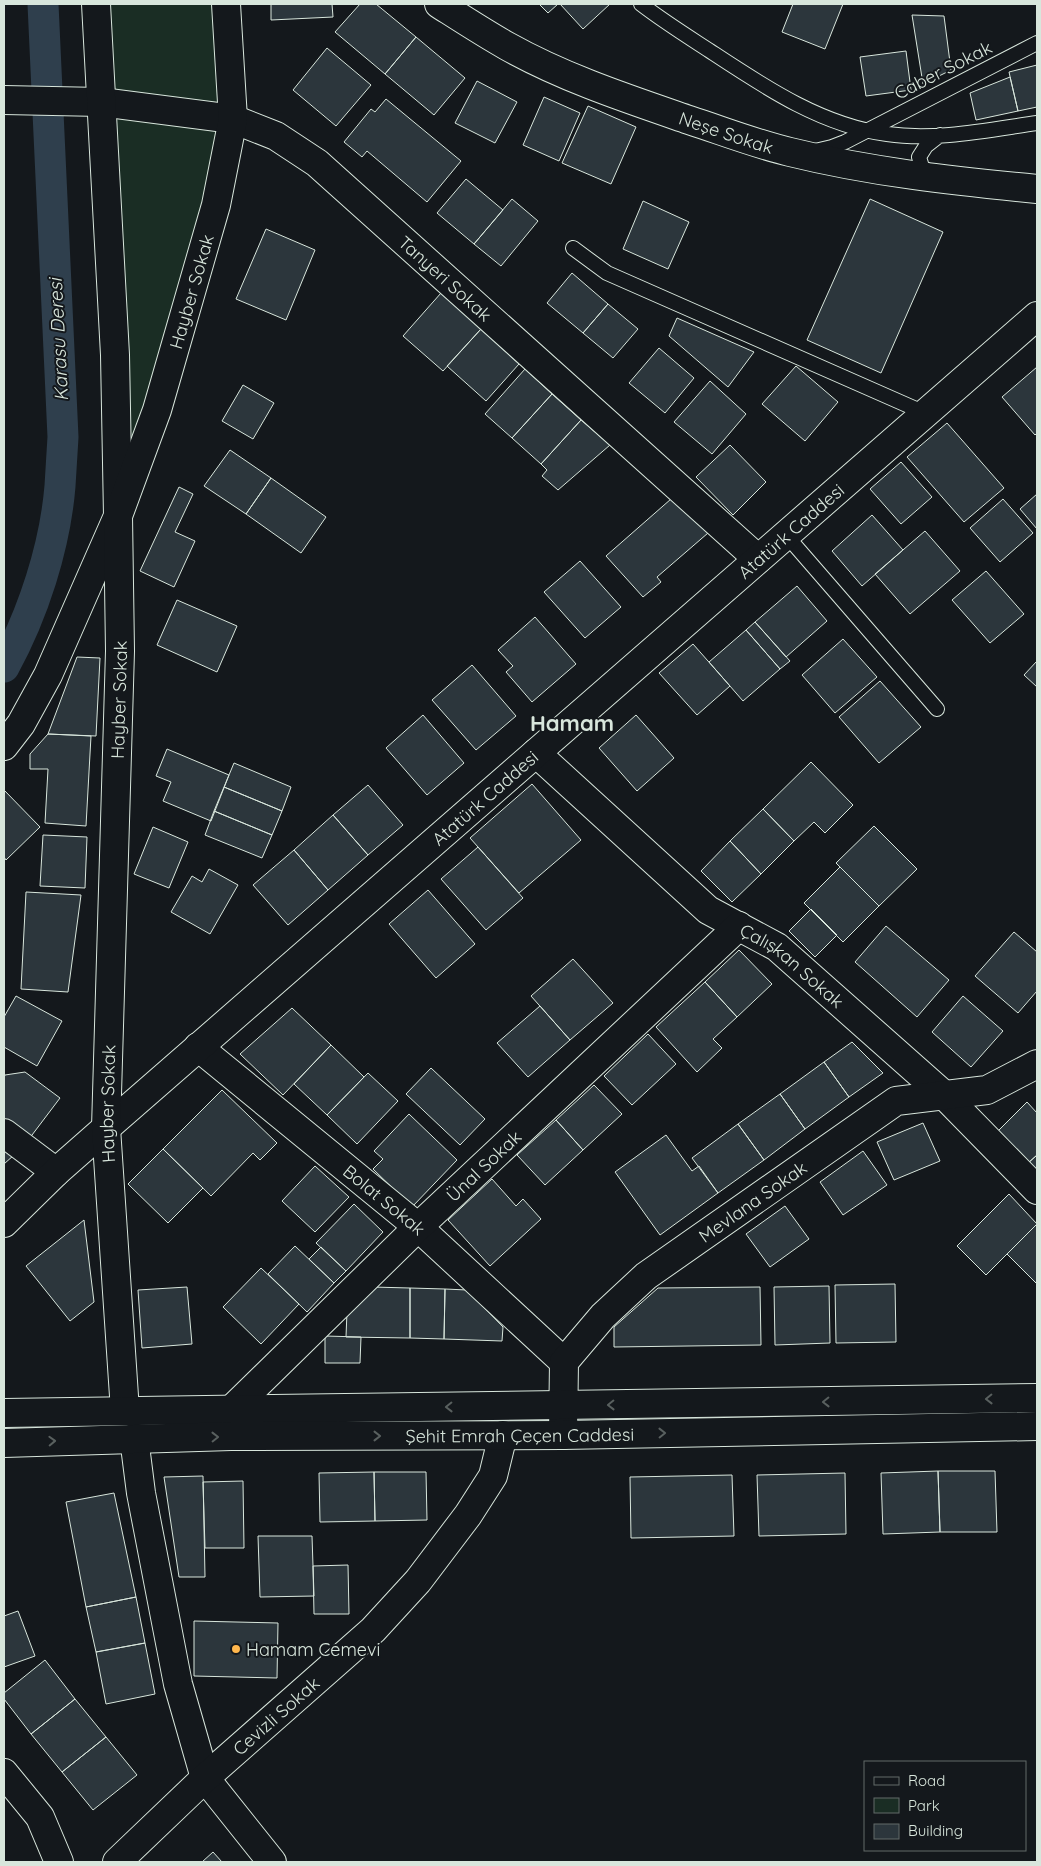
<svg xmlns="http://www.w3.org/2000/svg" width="1041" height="1866" viewBox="0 0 1041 1866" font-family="Quicksand,sans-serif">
  <rect width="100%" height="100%" fill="#14181c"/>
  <path fill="#1a2d24" stroke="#939e99" d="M 96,4 L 226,4 L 233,119 L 118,516 Z"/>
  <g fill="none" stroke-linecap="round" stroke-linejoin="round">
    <path stroke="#2f3f4d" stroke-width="31" d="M 4,667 C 33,614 55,547 60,486 C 61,470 62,453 63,437 L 43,4"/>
  </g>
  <path fill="#2c363c" stroke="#d8e6dc" d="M 271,4 L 332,4 L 333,17 L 271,20 Z
    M 360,4 L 376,4 L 416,37 L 385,74 L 335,32 Z
    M 539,4 L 558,4 L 548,13 Z
    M 560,4 L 610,4 L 583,29 Z
    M 793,4 L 843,4 L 825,49 L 782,32 Z
    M 912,15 L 944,16 L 951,70 L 923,84 Z
    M 416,37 L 465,78 L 434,115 L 385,74 Z
    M 327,48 L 371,85 L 336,126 L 293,90 Z
    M 906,51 L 911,90 L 866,96 L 860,57 Z
    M 1037,65 L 1037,107 L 1018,111 L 1009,72 Z
    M 1010,77 L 1018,111 L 976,120 L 970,93 Z
    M 477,81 L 517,102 L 495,143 L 455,123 Z
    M 544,97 L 580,113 L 559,161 L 523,145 Z
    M 386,99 L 461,161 L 427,202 L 367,151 L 362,157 L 344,142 L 371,109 L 375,112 Z
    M 588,106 L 636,127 L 611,184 L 562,163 Z
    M 466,179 L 503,210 L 474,244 L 437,213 Z
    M 512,199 L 538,221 L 501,266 L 474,244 Z
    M 870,199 L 943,232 L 881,373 L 807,340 Z
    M 643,201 L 689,222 L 668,269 L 623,249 Z
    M 266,229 L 315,250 L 286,320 L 236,299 Z
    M 572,273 L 608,304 L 583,333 L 547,303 Z
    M 441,293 L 481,329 L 443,371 L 403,336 Z
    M 608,304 L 638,329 L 613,358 L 583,333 Z
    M 677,318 L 754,352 L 728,387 L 669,336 Z
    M 481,329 L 519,364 L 486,401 L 447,366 Z
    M 659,348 L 694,378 L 665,413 L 629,383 Z
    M 796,366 L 838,402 L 805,441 L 762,404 Z
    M 1037,367 L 1037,433 L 1035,435 L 1002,397 Z
    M 525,369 L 552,394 L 512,438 L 485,414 Z
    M 710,381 L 746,414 L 712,454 L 674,422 Z
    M 243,385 L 274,403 L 253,439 L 222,421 Z
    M 552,394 L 581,420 L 541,464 L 512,438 Z
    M 581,420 L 610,445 L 558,490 L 542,476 L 547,470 L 541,464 Z
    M 947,423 L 1004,488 L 964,522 L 907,457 Z
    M 730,445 L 766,482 L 733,515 L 696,477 Z
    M 230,450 L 271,478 L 246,514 L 204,486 Z
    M 901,462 L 932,497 L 901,524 L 870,489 Z
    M 271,478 L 326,517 L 301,553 L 246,514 Z
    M 179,487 L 193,494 L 175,532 L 195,541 L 174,587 L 140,571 Z
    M 1037,494 L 1037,529 L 1020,509 Z
    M 671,499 L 708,533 L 657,577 L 661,582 L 643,597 L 606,556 Z
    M 1003,499 L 1033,533 L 1000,562 L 970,528 Z
    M 872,515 L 903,550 L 862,586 L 832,551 Z
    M 925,531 L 960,571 L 910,614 L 875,574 Z
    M 580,561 L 621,607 L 585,638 L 544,592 Z
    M 986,571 L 1024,614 L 990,643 L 952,600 Z
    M 797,586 L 827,621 L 786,657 L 755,622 Z
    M 177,600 L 237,626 L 217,672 L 157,645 Z
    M 535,617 L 576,664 L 532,702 L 506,672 L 513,666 L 498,650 Z
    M 755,622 L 790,661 L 780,669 L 746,630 Z
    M 746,630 L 780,669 L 743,701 L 709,662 Z
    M 843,639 L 877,677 L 835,713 L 802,675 Z
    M 693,644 L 730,686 L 697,715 L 659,673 Z
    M 77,657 L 100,658 L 96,736 L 48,734 Z
    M 1037,661 L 1037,687 L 1024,675 Z
    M 472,665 L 516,716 L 476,750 L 432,700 Z
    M 880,681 L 921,727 L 879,763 L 839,717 Z
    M 423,715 L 464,763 L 427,795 L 386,748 Z
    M 636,715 L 674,758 L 637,791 L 599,748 Z
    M 48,734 L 91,736 L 86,826 L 45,823 L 48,769 L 30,769 L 30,754 Z
    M 167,749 L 229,775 L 211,821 L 163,801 L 171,782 L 156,776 Z
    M 811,762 L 853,805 L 825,833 L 814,822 L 794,841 L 763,809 Z
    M 234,763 L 291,787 L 282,811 L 224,787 Z
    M 532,784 L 581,840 L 519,893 L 470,838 Z
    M 368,785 L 403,825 L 368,855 L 333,815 Z
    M 224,787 L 282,811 L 272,835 L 214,811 Z
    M 4,790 L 40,827 L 6,860 L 4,857 Z
    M 763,809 L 794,841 L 761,874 L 730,841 Z
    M 214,811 L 272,835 L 262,858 L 205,835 Z
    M 333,815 L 368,855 L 328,890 L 294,850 Z
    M 874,826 L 917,869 L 879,906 L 836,863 Z
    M 153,827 L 188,842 L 169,888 L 134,874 Z
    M 43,835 L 87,837 L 85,888 L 40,886 Z
    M 730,841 L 761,874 L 732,902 L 701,871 Z
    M 478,847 L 523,898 L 486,930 L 441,879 Z
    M 294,850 L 328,890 L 288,925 L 253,885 Z
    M 840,867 L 879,906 L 843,942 L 804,903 Z
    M 209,869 L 238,885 L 210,934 L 171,912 L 192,876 L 202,882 Z
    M 428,890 L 475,944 L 436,978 L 389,924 Z
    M 26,892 L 81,895 L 68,992 L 21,989 Z
    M 811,909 L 837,935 L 815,957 L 789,931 Z
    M 886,926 L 949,980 L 917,1017 L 855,962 Z
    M 1014,932 L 1037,952 L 1037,991 L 1018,1013 L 975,976 Z
    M 739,950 L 772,984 L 737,1017 L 705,982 Z
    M 573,959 L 613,1003 L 570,1040 L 531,996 Z
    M 705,982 L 737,1017 L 713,1039 L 722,1048 L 697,1072 L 656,1027 Z
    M 16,996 L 62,1021 L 37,1066 L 4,1047 L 4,1017 Z
    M 963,996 L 1003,1031 L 971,1067 L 932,1032 Z
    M 540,1006 L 570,1040 L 528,1077 L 497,1043 Z
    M 292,1008 L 331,1045 L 283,1095 L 240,1054 Z
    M 648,1034 L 676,1064 L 632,1105 L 604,1076 Z
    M 852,1042 L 883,1073 L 849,1097 L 824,1062 Z
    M 331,1045 L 364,1077 L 327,1115 L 294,1084 Z
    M 824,1062 L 849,1097 L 805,1129 L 780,1094 Z
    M 431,1068 L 485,1119 L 460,1145 L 406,1094 Z
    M 25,1072 L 60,1098 L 29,1139 L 4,1120 L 4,1077 L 5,1075 Z
    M 368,1073 L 398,1101 L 357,1144 L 327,1115 Z
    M 594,1085 L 622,1114 L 583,1150 L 556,1120 Z
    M 222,1090 L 277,1143 L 260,1160 L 253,1153 L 211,1196 L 163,1149 Z
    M 780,1094 L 805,1129 L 764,1160 L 738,1124 Z
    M 1027,1102 L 1037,1113 L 1037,1155 L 1027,1164 L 996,1133 Z
    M 409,1114 L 457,1160 L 412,1207 L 373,1169 L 383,1159 L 374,1151 Z
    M 556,1120 L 583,1150 L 545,1185 L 517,1155 Z
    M 923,1123 L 940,1161 L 894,1180 L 877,1142 Z
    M 738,1124 L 764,1160 L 718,1193 L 692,1158 Z
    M 666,1135 L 692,1171 L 699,1166 L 718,1193 L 660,1235 L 615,1172 Z
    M 4,1148 L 14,1155 L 4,1164 Z
    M 163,1149 L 203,1188 L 168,1223 L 128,1184 Z
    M 863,1151 L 887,1185 L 843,1215 L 820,1182 Z
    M 1037,1155 L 1037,1174 L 1027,1164 Z
    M 315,1166 L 349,1197 L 315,1232 L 282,1201 Z
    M 492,1179 L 516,1206 L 523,1199 L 541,1219 L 490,1266 L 448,1220 Z
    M 1009,1194 L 1037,1224 L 986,1275 L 957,1246 Z
    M 354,1204 L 383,1232 L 346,1271 L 316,1243 Z
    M 785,1206 L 809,1239 L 770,1267 L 746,1234 Z
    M 84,1220 L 94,1302 L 70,1321 L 26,1266 Z
    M 1037,1224 L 1037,1284 L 1007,1254 Z
    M 295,1246 L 334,1283 L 307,1312 L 268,1274 Z
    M 321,1247 L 346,1271 L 334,1283 L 309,1259 Z
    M 261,1268 L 299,1304 L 261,1344 L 223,1307 Z
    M 895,1284 L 896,1342 L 836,1343 L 835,1285 Z
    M 829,1286 L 830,1343 L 775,1345 L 774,1287 Z
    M 187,1287 L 192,1344 L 142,1348 L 138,1290 Z
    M 372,1287 L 410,1288 L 410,1338 L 346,1337 L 347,1311 Z
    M 760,1287 L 761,1345 L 614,1347 L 614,1327 L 658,1288 Z
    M 410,1288 L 445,1289 L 444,1339 L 410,1338 Z
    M 445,1289 L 467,1290 L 503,1327 L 502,1341 L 444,1339 Z
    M 325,1336 L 361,1337 L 360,1363 L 325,1363 Z
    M 938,1471 L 995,1471 L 997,1532 L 940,1532 Z
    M 938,1471 L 940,1532 L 883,1534 L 881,1473 Z
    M 374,1472 L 426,1472 L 427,1520 L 375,1521 Z
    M 374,1472 L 375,1521 L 320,1522 L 319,1473 Z
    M 845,1473 L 846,1534 L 759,1536 L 757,1475 Z
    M 732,1475 L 734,1536 L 631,1538 L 630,1477 Z
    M 203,1476 L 205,1577 L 179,1577 L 164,1477 Z
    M 243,1481 L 244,1548 L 205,1548 L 203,1482 Z
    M 114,1493 L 136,1597 L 86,1607 L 66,1502 Z
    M 258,1536 L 312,1536 L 314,1596 L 260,1597 Z
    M 348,1565 L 349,1614 L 314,1614 L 313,1566 Z
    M 136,1597 L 145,1643 L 96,1652 L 86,1607 Z
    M 18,1611 L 35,1656 L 4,1667 L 4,1616 Z
    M 194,1621 L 278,1623 L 277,1678 L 194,1676 Z
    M 145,1643 L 155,1694 L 106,1704 L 96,1652 Z
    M 45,1660 L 75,1699 L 31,1734 L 4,1699 L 4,1693 Z
    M 75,1699 L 106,1737 L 62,1772 L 31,1734 Z
    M 106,1737 L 137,1775 L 93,1810 L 62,1772 Z
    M 213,1852 L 222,1862 L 202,1862 Z"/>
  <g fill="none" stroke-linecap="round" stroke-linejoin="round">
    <g stroke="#d8e6dc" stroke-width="16">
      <path id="service" d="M 641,4 C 663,21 687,36 710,51 C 763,86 822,126 887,134 C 936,141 988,130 1037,123
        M 815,151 L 832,147 L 845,142 L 1037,43
        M 931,173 L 922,167 L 919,157 L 926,146 L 940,135
        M 573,248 L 607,273 L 925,413
        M 786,535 L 937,709"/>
    </g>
    <g stroke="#d8e6dc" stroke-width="30">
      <g id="minor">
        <path id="s1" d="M 439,4 C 461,18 484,33 507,46 C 564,78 628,99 689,120 C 723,131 756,144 790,152 C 871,172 954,181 1037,189"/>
        <path id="s2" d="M 4,100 L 101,102 L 233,119 L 276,136 L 317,163 L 758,559"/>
        <path d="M 4,746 L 21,724 L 48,675 L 118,516 L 115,355 L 96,4"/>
        <path id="s3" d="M 536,753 L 708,910 L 777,947 L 944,1095 L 1037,1190"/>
        <path id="s4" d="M 198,1047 L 418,1227 L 564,1362"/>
        <path d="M 4,1133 L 56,1172"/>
        <path id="s5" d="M 4,1223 L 56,1172 L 106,1128 L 1037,316"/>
        <path id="s6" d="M 232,1409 L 418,1227 L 739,926"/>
        <path id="s7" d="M 125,1411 L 106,1128 L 120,651 L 118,516 L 157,410 L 216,205 L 233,119 L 226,4"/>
        <path id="s8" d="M 563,1435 L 564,1362 L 603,1316 L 646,1276 L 896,1101 L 987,1090 L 1037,1064"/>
        <path d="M 134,1438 L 141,1493 L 178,1684 L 205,1778 L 272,1862"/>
        <path d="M 4,1773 L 40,1817 L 59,1862"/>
        <path id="s9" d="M 117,1862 L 205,1778 L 373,1630 L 418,1581 L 468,1515 L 493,1476 L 503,1435"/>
      </g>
    </g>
    <g stroke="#d8e6dc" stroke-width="30">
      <g id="trunk">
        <path d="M 4,1413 L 1037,1398"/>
        <path id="s10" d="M 4,1443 L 231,1436 L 563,1435 L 1037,1426"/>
      </g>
    </g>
    <use href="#service" stroke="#14181c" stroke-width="14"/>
    <use href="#minor" stroke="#14181c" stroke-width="28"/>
    <use href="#trunk" stroke="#14181c" stroke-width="28"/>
  </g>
  <defs><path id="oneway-chevron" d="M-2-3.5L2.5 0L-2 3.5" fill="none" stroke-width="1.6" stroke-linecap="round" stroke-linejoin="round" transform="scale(1.25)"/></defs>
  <g stroke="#59605f">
    <use href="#oneway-chevron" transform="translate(989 1399) rotate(179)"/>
    <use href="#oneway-chevron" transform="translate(826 1402) rotate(179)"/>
    <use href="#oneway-chevron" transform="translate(611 1405) rotate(179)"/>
    <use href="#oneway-chevron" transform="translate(449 1407) rotate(179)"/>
    <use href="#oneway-chevron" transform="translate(662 1433) rotate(-1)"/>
    <use href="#oneway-chevron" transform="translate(377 1436)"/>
    <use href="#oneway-chevron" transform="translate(215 1437) rotate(-1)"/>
    <use href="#oneway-chevron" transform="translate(52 1441) rotate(-2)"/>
  </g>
  <circle fill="#ffb74d" stroke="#14181c" stroke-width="2" cx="236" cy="1649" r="5"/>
  <g text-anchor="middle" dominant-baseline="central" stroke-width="4" stroke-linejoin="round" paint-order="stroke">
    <g font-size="18" fill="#d8e6dc" stroke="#14181c">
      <text transform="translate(943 70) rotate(-27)">Caber Sokak</text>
      <text stroke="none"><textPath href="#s1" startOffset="316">Neşe Sokak</textPath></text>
      <text stroke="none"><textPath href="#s2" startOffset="498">Tanyeri Sokak</textPath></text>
      <text stroke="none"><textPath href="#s7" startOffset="1132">Hayber Sokak</textPath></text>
      <text stroke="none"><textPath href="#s5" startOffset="1048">Atatürk Caddesi</textPath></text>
      <text stroke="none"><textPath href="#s7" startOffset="712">Hayber Sokak</textPath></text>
      <text stroke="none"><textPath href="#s5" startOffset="642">Atatürk Caddesi</textPath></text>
      <text stroke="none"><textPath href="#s3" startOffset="334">Çalışkan Sokak</textPath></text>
      <text stroke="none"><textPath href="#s7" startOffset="308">Hayber Sokak</textPath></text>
      <text stroke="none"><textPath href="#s6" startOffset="350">Ünal Sokak</textPath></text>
      <text stroke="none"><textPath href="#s4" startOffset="241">Bolat Sokak</textPath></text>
      <text stroke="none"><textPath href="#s8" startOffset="322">Mevlana Sokak</textPath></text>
      <text stroke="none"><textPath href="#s10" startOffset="516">Şehit Emrah Çeçen Caddesi</textPath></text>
      <text stroke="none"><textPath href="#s9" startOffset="216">Cevizli Sokak</textPath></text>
    </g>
    <g font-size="18" fill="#d8e6dc" stroke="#14181c" text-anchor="start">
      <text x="246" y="1649">Hamam Cemevi</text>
    </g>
    <g font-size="19" font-style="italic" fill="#d8e6dc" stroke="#14181c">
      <text transform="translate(58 340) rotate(-93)">Karasu Deresi</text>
    </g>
    <g font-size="22" font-weight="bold" fill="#d8e6dc" stroke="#14181c">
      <text x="572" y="723">Hamam</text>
    </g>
  </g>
  <rect width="1041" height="1866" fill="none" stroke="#d8e6dc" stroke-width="10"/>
  <rect x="864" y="1761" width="162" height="90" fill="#14181c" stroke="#626a69"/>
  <rect x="874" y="1777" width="25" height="8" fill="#14181c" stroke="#626a69"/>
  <text x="908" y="1786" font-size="15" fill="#d8e6dc">Road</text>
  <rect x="874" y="1798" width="25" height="15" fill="#1a2d24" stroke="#626a69"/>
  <text x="908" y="1811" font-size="15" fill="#d8e6dc">Park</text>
  <rect x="874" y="1824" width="25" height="15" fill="#2c363c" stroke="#626a69"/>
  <text x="908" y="1836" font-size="15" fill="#d8e6dc">Building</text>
</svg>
